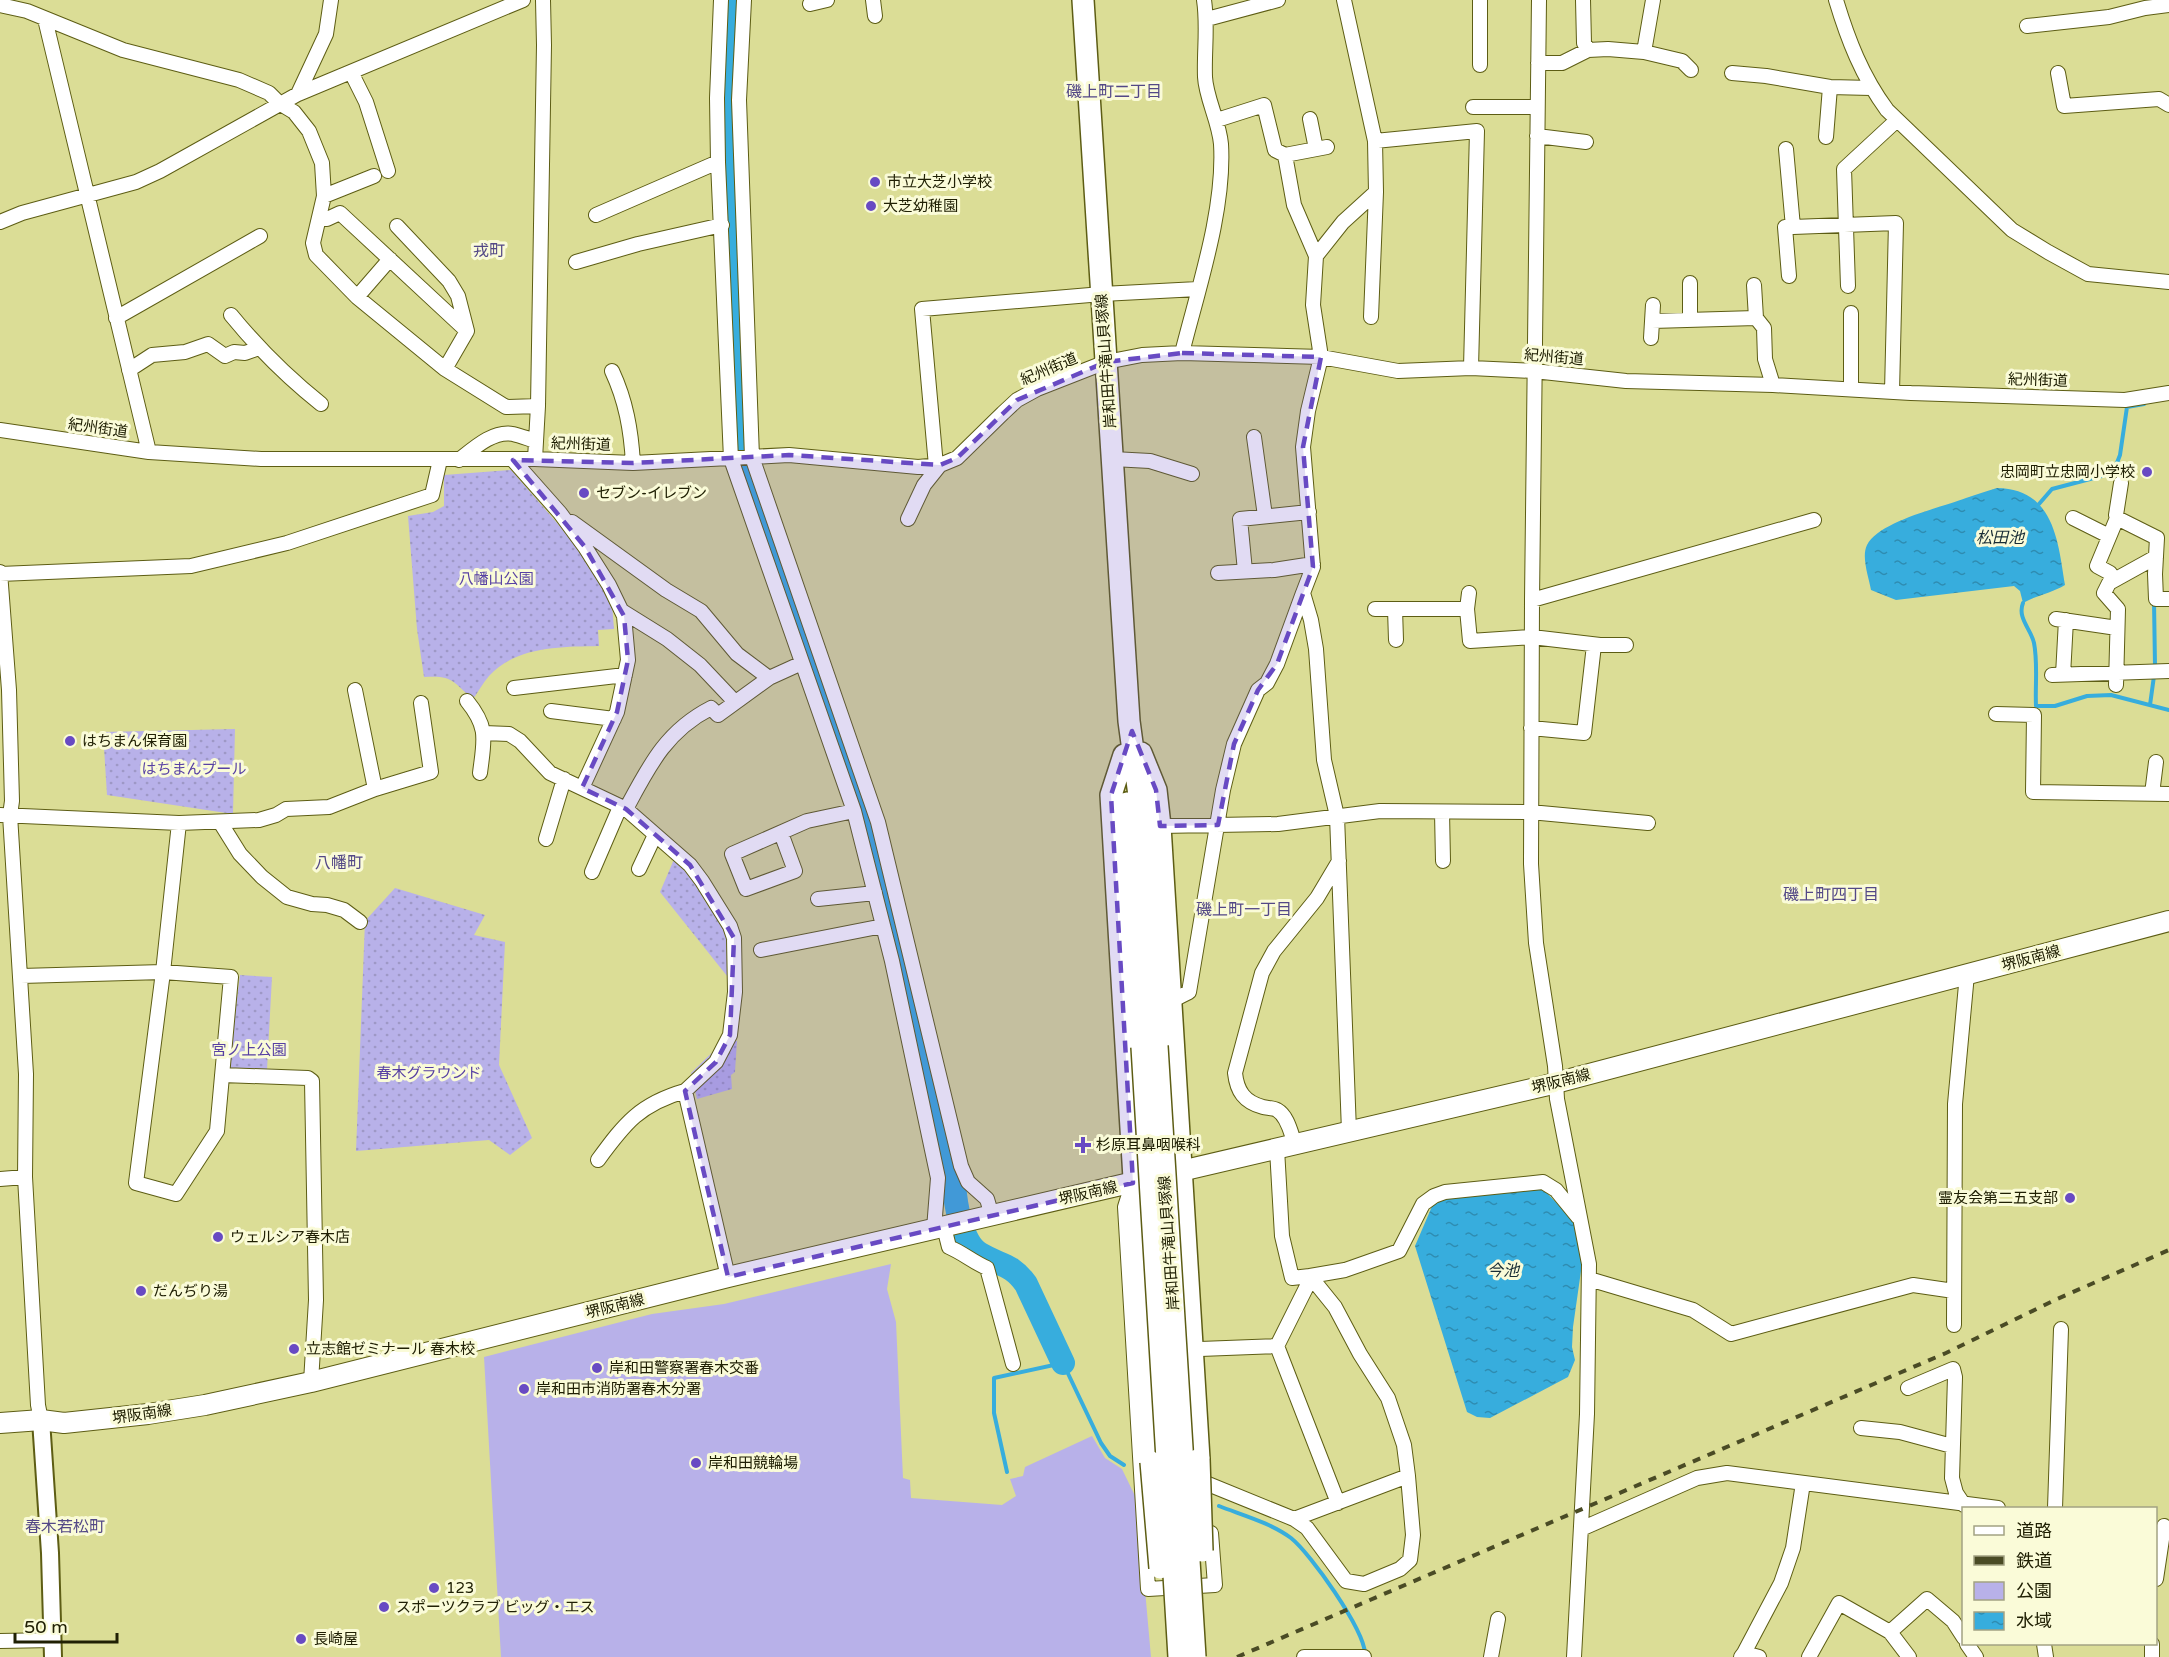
<svg xmlns="http://www.w3.org/2000/svg" width="2169" height="1657" viewBox="0 0 2169 1657" font-family="'Varela Round','Noto Sans JP',sans-serif">
  <defs>
    <pattern id="green-dots" width="8" height="8" patternUnits="userSpaceOnUse" patternTransform="scale(1.5)"><rect width="8" height="8" fill="#b8b1e9"/><path d="M2 2h.1M6 6h.1" fill="none" stroke="#9e98c6" stroke-width="1.8" stroke-linecap="round"/></pattern>
    <pattern id="water-ripples" width="26" height="14" patternUnits="userSpaceOnUse" patternTransform="scale(1.5)"><rect width="26" height="14" fill="#37addd"/><path d="M2 4q2-2 4 0t4 0M15 11q2-2 4 0t4 0" fill="none" stroke="#2e8cb1"/></pattern>
  </defs>
  <rect width="100%" height="100%" fill="#dbdd96"/>
  <path fill="url(#green-dots)" d="M 511,470 L 564,531 L 591,556 L 612,604 L 614,629 L 598,630 L 599,646 C 561,647 516,646 489,676 C 483,683 478,692 473,699 C 452,681 453,675 424,677 L 417,629 L 408,516 L 433,512 L 444,506 L 444,475 Z
    M 235,729 L 233,814 L 107,795 L 103,732 Z
    M 675,857 L 687,867 L 726,926 L 731,981 L 660,892 Z
    M 395,888 L 485,915 L 474,935 L 505,942 L 499,1065 L 532,1138 L 510,1155 L 489,1140 L 356,1151 L 365,921 Z
    M 240,975 L 272,977 L 267,1070 L 228,1070 Z
    M 725,1040 L 737,1041 L 735,1072 L 731,1075 L 732,1089 L 697,1099 L 691,1073 Z"/>
  <path fill="#b8b1e9" d="M 891,1264 L 887,1289 L 896,1322 L 903,1478 L 910,1480 L 911,1498 L 1002,1505 L 1016,1496 L 1010,1479 L 1023,1476 L 1025,1467 L 1092,1436 L 1105,1458 L 1122,1469 L 1137,1500 L 1151,1657 L 501,1657 L 484,1357 L 652,1314 L 724,1304 Z"/>
  <path fill="url(#water-ripples)" d="M 1997,488 C 2054,489 2058,541 2065,585 C 2052,593 2037,595 2023,603 L 2020,591 L 2014,586 L 1896,600 L 1871,590 C 1869,578 1861,557 1867,545 C 1879,521 1943,507 1966,498 C 1976,495 1986,491 1997,488 Z
    M 1533,1190 L 1544,1190 L 1574,1221 L 1582,1264 L 1573,1327 L 1572,1347 L 1575,1360 L 1568,1377 L 1490,1418 L 1477,1417 L 1467,1412 L 1415,1246 L 1433,1204 L 1442,1199 Z"/>
  <g fill="none" stroke-linecap="round" stroke-linejoin="round">
    <path stroke="#37addd" stroke-width="4" d="M 2039,504 L 2052,489 L 2113,473 L 2120,455 L 2127,407 L 2144,404
      M 2154,601 L 2155,666
      M 2023,603 C 2017,618 2031,629 2034,643 C 2038,663 2035,686 2036,706 L 2055,706 L 2087,696 L 2111,695 L 2169,710
      M 2150,705 L 2154,676
      M 1007,1472 L 994,1413 L 994,1378 L 1063,1363 L 1101,1443 L 1110,1456 L 1124,1465
      M 1219,1506 C 1242,1515 1271,1523 1291,1538 C 1311,1554 1363,1628 1365,1653"/>
    <path stroke="#37addd" stroke-width="24" d="M 731,0 L 730,134 L 740,450 L 743,470 L 867,818 L 885,886 L 954,1182 C 955,1202 961,1243 980,1254 C 1000,1266 1011,1263 1026,1284 L 1063,1363"/>
    <g stroke="#5d5d14" stroke-width="16">
      <path id="minor" d="M 721,0 L 717,98 L 718,162 L 731,459 L 854,811 L 892,961 L 938,1178 L 934,1229
        M 744,0 L 739,100 L 752,457 L 878,822 L 961,1166 L 968,1182 L 987,1199 L 992,1216
        M 873,0 L 875,16
        M 1344,0 L 1375,141 L 1376,192 L 1343,222 L 1316,256 L 1313,305 L 1321,357 L 1308,411 L 1303,447 L 1313,567 L 1303,593 L 1311,620 L 1316,649 L 1324,760 L 1337,816 L 1349,1131
        M 1480,0 L 1480,65
        M 1539,0 L 1532,600 L 1531,864 L 1536,943 L 1555,1066 L 1557,1099 L 1589,1264 L 1587,1414 L 1574,1657
        M 1583,0 L 1584,43 L 1588,50
        M 1836,0 C 1848,40 1862,76 1887,110 L 2012,230 L 2048,252 L 2088,274 L 2169,282
        M 810,4 L 827,0
        M 0,5 L 27,11 L 123,50 L 239,80 L 269,93 L 279,103 L 294,112 L 309,131 L 322,163 L 324,196 L 313,243 L 316,255 L 357,297 L 445,369 L 506,407 L 538,406
        M 45,19 L 149,452
        M 1207,19 L 1278,0
        M 2027,26 L 2109,17 L 2145,8 L 2169,5
        M 1644,52 L 1653,0
        M 1538,63 L 1562,63 L 1588,50 L 1608,49 L 1644,52 L 1682,61 L 1691,70
        M 351,72 L 366,102 L 388,171
        M 1732,73 L 1766,76 L 1830,87 L 1871,88
        M 2058,73 L 2064,106 L 2159,99 L 2169,105
        M 298,94 L 326,34 L 331,0
        M 1473,107 L 1537,107
        M 1310,119 L 1316,149
        M 1217,120 L 1264,105 L 1275,150 L 1285,155 L 1327,147
        M 1537,136 L 1586,142
        M 1826,137 L 1830,87
        M 1375,141 L 1477,131 L 1471,368
        M 1786,149 L 1793,227 L 1896,223 L 1892,392
        M 1285,155 L 1294,205 L 1316,256
        M 324,196 L 374,176
        M 596,215 L 718,162
        M 319,219 L 327,219 L 340,213 L 467,331
        M 0,222 L 22,213 L 136,182 L 160,171 L 298,94 L 523,0
        M 397,226 L 449,281 L 458,296 L 467,331 L 445,369
        M 576,262 L 638,244 L 722,225
        M 1789,276 L 1785,227 L 1793,227
        M 1690,283 L 1690,320
        M 1754,285 L 1756,318
        M 1848,286 L 1844,169 L 1897,120
        M 357,297 L 390,259
        M 1851,313 L 1851,389
        M 231,315 C 258,348 287,377 321,404
        M 1371,317 L 1376,192
        M 116,318 L 260,236
        M 1652,321 L 1756,318 L 1764,328 L 1765,359 L 1773,385
        M 1651,338 L 1653,305
        M 1182,353 C 1198,289 1225,210 1221,144 C 1219,121 1206,98 1205,77 C 1204,51 1208,26 1204,0
        M 129,370 L 152,355 L 185,352 L 208,344 L 225,356 L 234,352 L 245,353 L 259,348
        M 612,371 C 626,401 631,430 633,463
        M 0,430 L 149,452 L 261,459 L 535,459 L 633,463 L 789,455 L 918,467 L 940,465 L 957,458 L 1003,413 L 1017,400 L 1037,389 L 1106,362 L 1142,355 L 1182,353 L 1321,357 L 1398,371 L 1471,368 L 1534,371 L 1626,381 L 1773,385 L 1911,393 L 2125,400 L 2169,393
        M 1254,437 L 1265,516
        M 535,459 L 538,406 L 544,45 L 543,0
        M 1113,459 L 1150,461 L 1192,474
        M 459,460 C 473,449 493,430 513,434 C 521,436 529,439 536,441
        M 513,460 L 560,513 L 585,547 L 609,585 L 624,616 L 628,660 L 617,712 L 582,788
        M 936,466 L 922,309 L 1102,294 L 1198,289
        M 2073,518 L 2109,536
        M 2117,518 L 2116,515 L 2121,483
        M 908,519 L 924,485 L 940,465
        M 572,522 L 666,590 L 701,611 L 737,654 L 769,678
        M 1245,571 L 1240,519 L 1309,512
        M 0,572 L 9,690 L 12,801 L 10,815 L 26,1074 L 25,1177 L 38,1405 L 41,1420
        M 1218,573 L 1274,570 L 1313,564
        M 0,574 L 191,566 L 287,543 L 432,495 L 440,460
        M 2114,580 L 2110,573 L 2097,566 L 2117,518 L 2157,538 L 2155,574 L 2156,599 L 2169,599
        M 1532,600 L 1814,520
        M 1375,609 L 1467,609 L 1470,641 L 1532,637 L 1600,645 L 1626,645
        M 1395,609 L 1396,640
        M 1467,609 L 1469,593
        M 622,611 L 667,639 L 700,665 L 735,702
        M 2056,619 L 2117,628
        M 2052,675 L 2169,671
        M 2063,675 L 2066,620
        M 2116,685 L 2118,609 L 2104,593 L 2109,583 L 2156,557
        M 514,688 L 625,675
        M 355,690 L 375,789
        M 467,701 C 489,728 484,740 480,773
        M 551,711 L 614,719
        M 1996,714 L 2034,715 L 2033,792 L 2169,794
        M 1531,728 L 1584,733 L 1594,645
        M 484,733 L 509,734 L 520,741 L 550,773 L 626,809 L 690,865 L 702,881 L 730,926 L 734,938 L 735,992 L 730,1035 L 716,1062 L 685,1091 L 728,1277
        M 2152,794 L 2156,762
        M 626,809 C 649,766 666,731 711,708 L 718,715 L 769,678 L 802,663
        M 1442,812 L 1443,861
        M 0,815 L 179,823 L 259,820 L 276,815 L 286,809 L 329,807 L 375,789 L 431,772 L 421,703
        M 220,822 L 240,854 L 262,877 L 287,897 L 312,904 L 327,905 L 344,910 L 360,922
        M 1160,826 L 1278,824 L 1380,811 L 1530,812 L 1648,823
        M 781,833 L 795,871 L 746,889 L 732,854 L 807,821 L 854,811
        M 546,839 L 564,779
        M 639,869 L 655,835
        M 592,872 L 620,807
        M 818,899 L 875,893
        M 761,950 L 883,926
        M 21,976 L 163,972 L 231,977 L 217,1131 L 176,1194 L 136,1183 L 163,972 L 179,823
        M 1171,1001 L 1189,992 L 1223,790 L 1234,744 L 1258,690 L 1267,683 L 1277,664 L 1303,593
        M 222,1075 L 308,1078 L 312,1081 L 316,1300 L 311,1382
        M 1295,1144 C 1291,1134 1288,1116 1277,1110 C 1274,1108 1267,1108 1263,1107 C 1244,1102 1237,1091 1235,1073 L 1262,973 L 1274,951 L 1317,898 L 1339,861
        M 598,1160 C 625,1123 640,1104 685,1091
        M 0,1179 L 25,1177
        M 1130,1191 L 1125,1207 L 1148,1589 L 1215,1585 L 1211,1533
        M 944,1227 L 949,1247 C 963,1253 973,1262 987,1268 L 1013,1364
        M 1589,1279 L 1693,1310 L 1731,1334 L 1913,1285 L 1954,1291
        M 1954,1325 L 1955,1104 L 1967,974
        M 1277,1346 L 1338,1503
        M 1200,1349 L 1277,1346 L 1308,1284 L 1310,1276 L 1345,1270 L 1399,1251 L 1423,1204 L 1434,1196 L 1445,1192 L 1543,1182 L 1556,1190 L 1578,1217
        M 1908,1388 L 1953,1369 L 1955,1377 L 1952,1478 L 1956,1493 L 1964,1505
        M 1861,1428 L 1900,1432 L 1952,1446
        M 1208,1484 L 1294,1519 L 1307,1528 L 1346,1581 L 1364,1584 L 1400,1569 L 1410,1560 L 1413,1535 L 1408,1476 L 1404,1445 L 1388,1398 L 1360,1354 L 1335,1307 L 1310,1276 L 1292,1278 L 1282,1236 L 1277,1149
        M 2055,1508 L 2061,1329
        M 1294,1519 L 1408,1476
        M 1581,1529 L 1697,1478 L 1727,1473 L 1998,1508
        M 2156,1579 L 2164,1526
        M 1890,1632 L 1927,1599 L 1953,1621 L 1964,1638
        M 0,1641 L 53,1640
        M 1967,1644 L 1976,1657
        M 2044,1644 L 2046,1657
        M 1744,1653 L 1781,1583 L 1793,1548 L 1803,1483
        M 1304,1657 L 1364,1657
        M 1491,1657 L 1498,1619
        M 1741,1657 L 1744,1653 L 1759,1657
        M 1809,1657 L 1839,1603 L 1890,1632 L 1909,1657
        M 2152,1657 L 2152,1644"/>
    </g>
    <g stroke="#5d5d14" stroke-width="20">
      <path id="tertiary" d="M 41,1420 L 50,1553 L 53,1657"/>
    </g>
    <g stroke="#5d5d14" stroke-width="22">
      <path id="secondary" d="M 0,1423 L 41,1420 L 64,1423 L 148,1414 L 205,1405 L 311,1382 L 728,1277 L 1544,1086 L 2169,921"/>
    </g>
    <g stroke="#5d5d14" stroke-width="24">
      <path id="primary" d="M 1083,0 L 1129,721 L 1145,840 L 1157,1046
        M 1141,753 L 1156,790 L 1160,826 L 1199,1459
        M 1124,755 L 1111,795 L 1151,1462
        M 1127,803 L 1142,1047"/>
    </g>
    <use href="#minor" stroke="#fff" stroke-width="14"/>
    <use href="#tertiary" stroke="#fff" stroke-width="16"/>
    <use href="#secondary" stroke="#fff" stroke-width="20"/>
    <use href="#primary" stroke="#fff" stroke-width="21"/>
    <path stroke="#4a4b25" stroke-width="4" stroke-dasharray="8 8" stroke-linecap="butt" d="M 1237,1657 L 1946,1353 L 2057,1299 L 2169,1250"/>
    <g stroke="#5d5d14" stroke-width="24" stroke-linecap="butt">
      <path id="primary-bridge" d="M 1157,1046 L 1195,1657
        M 1142,1047 L 1179,1657
        M 1199,1459 L 1202,1551
        M 1151,1462 L 1160,1568"/>
    </g>
    <use href="#primary-bridge" stroke="#fff" stroke-width="21"/>
  </g>
  <path fill="#684ac3" fill-opacity="0.2" stroke="#684ac3" stroke-width="4.5" stroke-dasharray="12 8" stroke-linejoin="round" d="M 1182,353 L 1321,357 L 1303,447 L 1313,567 L 1277,664 L 1258,690 L 1234,744 L 1218,825 L 1160,826 L 1156,790 L 1132,731 L 1111,795 L 1133,1183 L 728,1277 L 685,1091 L 716,1062 L 730,1035 L 734,938 L 690,865 L 626,809 L 582,788 L 617,712 L 628,660 L 624,616 L 585,547 L 513,460 L 633,463 L 789,455 L 940,465 L 957,458 L 1017,400 L 1106,362 Z"/>
  <g fill="#684ac3" stroke="#fafbd8" stroke-width="2">
    <circle cx="875" cy="182" r="6"/>
    <circle cx="871" cy="206" r="6"/>
    <circle cx="2147" cy="472" r="6"/>
    <circle cx="584" cy="493" r="6"/>
    <circle cx="70" cy="741" r="6"/>
    <path d="M1080 1136h6v6h6v6h-6v6h-6v-6h-6v-6h6z"/>
    <circle cx="2070" cy="1198" r="6"/>
    <circle cx="218" cy="1237" r="6"/>
    <circle cx="141" cy="1291" r="6"/>
    <circle cx="294" cy="1349" r="6"/>
    <circle cx="597" cy="1368" r="6"/>
    <circle cx="524" cy="1389" r="6"/>
    <circle cx="696" cy="1463" r="6"/>
    <circle cx="434" cy="1588" r="6"/>
    <circle cx="384" cy="1607" r="6"/>
    <circle cx="301" cy="1639" r="6"/>
  </g>
  <g text-anchor="middle" dominant-baseline="central" stroke-width="6" stroke-linejoin="round" paint-order="stroke">
    <g font-size="15" fill="#202004" stroke="#fafbd8" text-anchor="start">
      <text x="887" y="182">市立大芝小学校</text>
      <text x="883" y="206">大芝幼稚園</text>
      <text x="2135" y="472" text-anchor="end">忠岡町立忠岡小学校</text>
      <text x="596" y="493">セブン-イレブン</text>
      <text x="82" y="741">はちまん保育園</text>
      <text x="1096" y="1145">杉原耳鼻咽喉科</text>
      <text x="2058" y="1198" text-anchor="end">霊友会第二五支部</text>
      <text x="230" y="1237">ウェルシア春木店</text>
      <text x="153" y="1291">だんぢり湯</text>
      <text x="306" y="1349">立志館ゼミナール 春木校</text>
      <text x="609" y="1368">岸和田警察署春木交番</text>
      <text x="536" y="1389">岸和田市消防署春木分署</text>
      <text x="708" y="1463">岸和田競輪場</text>
      <text x="446" y="1588">123</text>
      <text x="396" y="1607">スポーツクラブ ビッグ・エス</text>
      <text x="313" y="1639">長崎屋</text>
    </g>
    <g font-size="15" fill="#202004" stroke="#fafbd8">
      <text transform="translate(1554 357) rotate(5)">紀州街道</text>
      <text transform="translate(1106 361) rotate(-94)">岸和田牛滝山貝塚線</text>
      <text transform="translate(1049 369) rotate(-23)">紀州街道</text>
      <text transform="translate(2038 380) rotate(2)">紀州街道</text>
      <text transform="translate(98 428) rotate(8)">紀州街道</text>
      <text transform="translate(581 444) rotate(2)">紀州街道</text>
      <text transform="translate(2031 958) rotate(-15)">堺阪南線</text>
      <text transform="translate(1561 1081) rotate(-14)">堺阪南線</text>
      <text transform="translate(1088 1193) rotate(-13)">堺阪南線</text>
      <text transform="translate(1169 1243) rotate(-94)">岸和田牛滝山貝塚線</text>
      <text transform="translate(615 1306) rotate(-14)">堺阪南線</text>
      <text transform="translate(142 1414) rotate(-8)">堺阪南線</text>
    </g>
    <g font-size="15" fill="#5740a3" stroke="#fafbd8">
      <text x="496" y="579">八幡山公園</text>
      <text x="194" y="769">はちまんプール</text>
      <text x="249" y="1050">宮ノ上公園</text>
      <text x="429" y="1073">春木グラウンド</text>
    </g>
    <g font-size="16" fill="#534886" stroke="#fafbd8">
      <text x="1114" y="92">磯上町二丁目</text>
      <text x="489" y="251">戎町</text>
      <text x="339" y="863">八幡町</text>
      <text x="1831" y="895">磯上町四丁目</text>
      <text x="1244" y="910">磯上町一丁目</text>
      <text x="65" y="1527">春木若松町</text>
    </g>
    <g font-size="16" font-style="italic" fill="#182c35" stroke="#fafbd8">
      <text x="2000" y="538">松田池</text>
      <text x="1503" y="1271">今池</text>
    </g>
  </g>
  <rect x="1962" y="1507" width="195" height="138" fill="#fafbd8" stroke="#a3a383" stroke-width="1.5"/>
  <rect x="1974" y="1526" width="30" height="9" fill="#ffffff" stroke="#a3a383" stroke-width="1.5"/>
  <text x="2016" y="1537" font-size="18" fill="#202004">道路</text>
  <rect x="1974" y="1556" width="30" height="9" fill="#4a4b25" stroke="#a3a383" stroke-width="1.5"/>
  <text x="2016" y="1567" font-size="18" fill="#202004">鉄道</text>
  <rect x="1974" y="1582" width="30" height="18" fill="#b8b1e9" stroke="#a3a383" stroke-width="1.5"/>
  <text x="2016" y="1597" font-size="18" fill="#202004">公園</text>
  <rect x="1974" y="1612" width="30" height="18" fill="url(#water-ripples)" stroke="#a3a383" stroke-width="1.5"/>
  <text x="2016" y="1627" font-size="18" fill="#202004">水域</text>
  <path d="M15 1633v9h102v-9" fill="none" stroke="#202004" stroke-width="3"/>
  <text x="24" y="1633" font-size="18" fill="#202004" stroke="#fafbd8" stroke-width="4.5" paint-order="stroke">50 m</text>
</svg>
